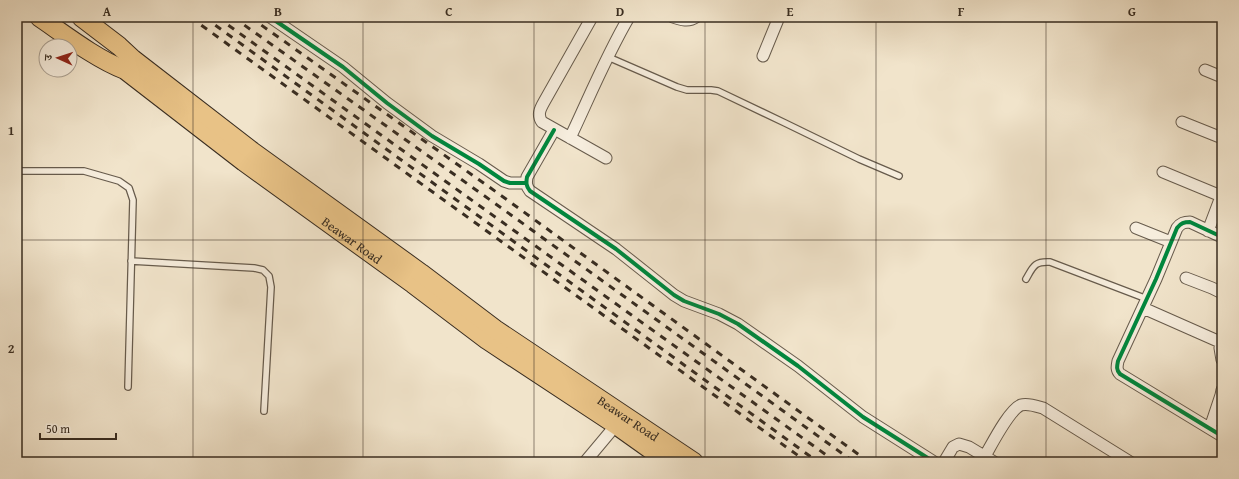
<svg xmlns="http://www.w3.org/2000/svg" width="1239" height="479" viewBox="0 0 1239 479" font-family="'Gentium Book Plus','Noto Serif Devanagari',serif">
  <rect width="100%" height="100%" fill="#f1e4cb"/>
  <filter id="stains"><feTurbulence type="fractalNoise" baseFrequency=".005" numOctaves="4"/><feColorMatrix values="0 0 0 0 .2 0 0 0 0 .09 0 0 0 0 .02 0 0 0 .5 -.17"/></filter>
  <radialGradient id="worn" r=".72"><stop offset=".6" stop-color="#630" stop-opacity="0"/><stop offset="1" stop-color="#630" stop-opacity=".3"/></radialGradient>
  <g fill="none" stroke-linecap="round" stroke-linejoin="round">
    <g stroke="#675b4c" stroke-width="8">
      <path id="lane" d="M 608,57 L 677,87 L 687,90 L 711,90 L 718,91 L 785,123 L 859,159 L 899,176
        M 17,171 L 84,171 L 119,181 L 129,188 L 133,200 L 128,387
        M 131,261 L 254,268 L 263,270 L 269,276 L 271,287 L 264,411
        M 1026,279 C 1033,267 1034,261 1050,262 L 1147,299"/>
    </g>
    <g stroke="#675b4c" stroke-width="13">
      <path id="street" d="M 270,17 L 343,67 L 387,103 L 432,136 L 479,164 L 504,181 L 510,183 L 526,183
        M 592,17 L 544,102 C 540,109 537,115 542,122 L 606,158
        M 673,17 C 681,20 689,22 696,17
        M 763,56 L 779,17
        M 1205,70 L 1222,77
        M 1182,122 L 1222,138
        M 554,130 L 527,177 C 526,183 526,186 530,191 L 616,249 L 674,295 L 684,301 L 719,314 L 738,324 L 798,366 L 863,417 L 934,462
        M 570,138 C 589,98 606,56 629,17
        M 1163,172 L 1221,196
        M 1136,228 L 1171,242
        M 1208,231 L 1222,194
        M 1222,237 L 1190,222 C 1184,222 1181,223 1177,228 L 1156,279 L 1118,361 C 1117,366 1116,370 1120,374 L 1222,436
        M 1186,278 L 1212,288 L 1222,293
        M 1143,308 L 1220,342
        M 1222,337 L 1220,348 L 1222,360
        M 1210,428 L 1221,395 L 1222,390
        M 985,456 C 992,444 1009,410 1021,405 C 1028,403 1036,406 1043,408 L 1130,462
        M 585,462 L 616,425
        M 944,462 L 953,447 L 959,444 L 969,447 L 994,462"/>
    </g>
    <g stroke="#392d21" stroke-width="20">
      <g id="primary">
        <path id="s1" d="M 39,17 C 64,34 96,59 125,70 L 244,162 L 413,284 L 487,340 L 616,425 L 668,462"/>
        <path id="s2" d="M 81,17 L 119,46 L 133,59 L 252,151 L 421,273 L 495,329 L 694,462"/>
      </g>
    </g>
    <use href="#lane" stroke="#f6eddd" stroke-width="5.5"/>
    <use href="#street" stroke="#f6eddd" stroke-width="11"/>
    <use href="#primary" stroke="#e8c286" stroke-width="18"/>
    <path stroke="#392d21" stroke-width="3" stroke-dasharray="7 7" stroke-linecap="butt" d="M 190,17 L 807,462
      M 204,17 L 818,462
      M 217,17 L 836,462
      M 233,17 L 493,202 L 854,462
      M 250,17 L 499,194 L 869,462"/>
    <g stroke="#f6eddd" stroke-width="6">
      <path id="cycleway" d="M 270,17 L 343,67 L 387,103 L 432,136 L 479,164 L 504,181 L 510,183 L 526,183
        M 554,130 L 527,177 C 526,183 526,186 530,191 L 616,249 L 674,295 L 684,301 L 719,314 L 738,324 L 798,366 L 863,417 L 934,462
        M 1222,237 L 1190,222 C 1184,222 1181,223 1177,228 L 1156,279 L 1118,361 C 1117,366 1116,370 1120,374 L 1222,436"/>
    </g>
    <use href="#cycleway" stroke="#00873e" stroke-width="4"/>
  </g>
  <path fill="none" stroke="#392d21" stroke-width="1" stroke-opacity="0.55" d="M 193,17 L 193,462M 363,17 L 363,462M 534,17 L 534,462M 705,17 L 705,462M 876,17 L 876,462M 1046,17 L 1046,462M 17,240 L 1222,240"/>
  <g text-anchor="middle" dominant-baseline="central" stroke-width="4" stroke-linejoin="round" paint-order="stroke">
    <g font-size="13" fill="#392d21" stroke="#f6eddd">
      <text stroke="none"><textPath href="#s1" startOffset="385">Beawar Road</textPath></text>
      <text stroke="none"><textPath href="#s2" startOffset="679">Beawar Road</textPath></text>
    </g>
  </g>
  <rect width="1239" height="479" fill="none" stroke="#f1e4cb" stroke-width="44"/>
  <g transform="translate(58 58) rotate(273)"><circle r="19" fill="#f6eddd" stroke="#aaa092"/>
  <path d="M0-3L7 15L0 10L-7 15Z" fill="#8f2418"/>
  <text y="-6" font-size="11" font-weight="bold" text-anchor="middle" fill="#392d21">उ</text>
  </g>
  <path d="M40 433v6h76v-6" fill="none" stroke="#392d21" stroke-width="2"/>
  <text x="46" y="433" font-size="12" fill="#392d21" stroke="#f6eddd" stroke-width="3" paint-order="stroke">50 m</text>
  <rect x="22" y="22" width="1195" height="435" fill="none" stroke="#392d21" stroke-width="1.5"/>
  <g font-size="13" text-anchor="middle" font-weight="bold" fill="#392d21">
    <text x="107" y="16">A</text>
    <text x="278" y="16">B</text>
    <text x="449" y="16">C</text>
    <text x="620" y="16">D</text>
    <text x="790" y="16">E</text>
    <text x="961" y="16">F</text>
    <text x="1132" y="16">G</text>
    <text x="11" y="135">1</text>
    <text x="11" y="353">2</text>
  </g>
  <rect width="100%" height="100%" filter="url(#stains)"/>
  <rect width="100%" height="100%" fill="url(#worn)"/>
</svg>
